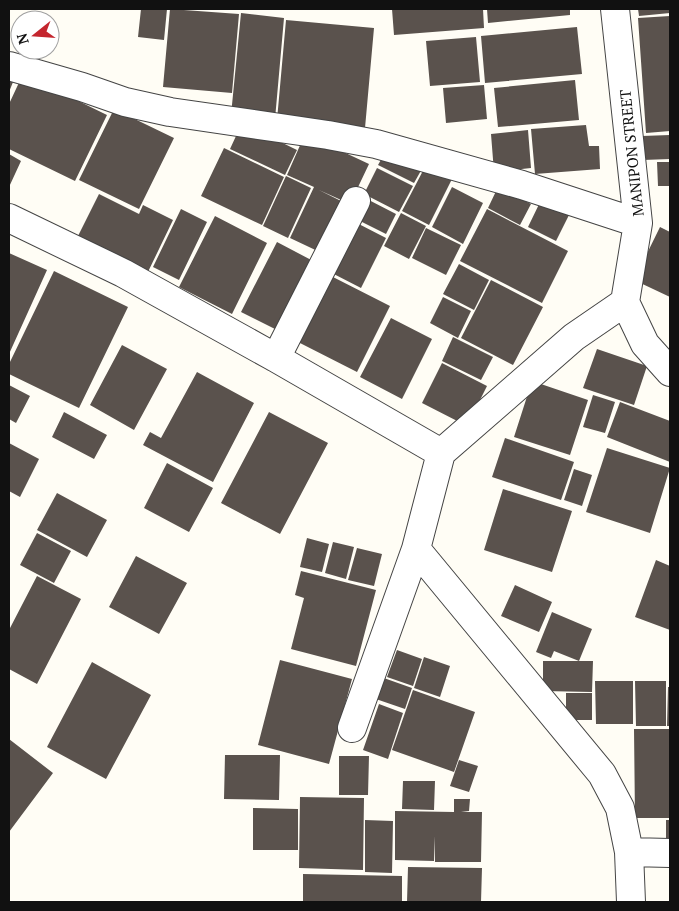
<svg xmlns="http://www.w3.org/2000/svg" width="679" height="911" viewBox="0 0 679 911" font-family="'PT Serif',serif">
  <rect width="100%" height="100%" fill="#fffdf5"/>
  <path fill="#5a524d" d="M 141,9 L 167,9 L 164,40 L 138,37 Z
    M 170,9 L 239,14 L 232,93 L 163,87 Z
    M 392,9 L 483,9 L 484,28 L 394,35 Z
    M 487,9 L 570,9 L 570,15 L 488,23 Z
    M 638,9 L 670,9 L 670,13 L 639,16 Z
    M 241,13 L 284,18 L 275,119 L 231,115 Z
    M 670,16 L 670,131 L 646,133 L 638,18 Z
    M 286,20 L 374,28 L 365,128 L 277,120 Z
    M 577,27 L 582,74 L 485,83 L 481,36 Z
    M 476,37 L 480,82 L 430,86 L 426,41 Z
    M 23,74 L 107,115 L 75,181 L 9,149 L 9,104 Z
    M 9,80 L 13,82 L 9,92 Z
    M 575,80 L 579,120 L 498,127 L 494,88 Z
    M 484,85 L 487,119 L 446,123 L 443,88 Z
    M 114,109 L 174,138 L 139,209 L 79,180 Z
    M 242,123 L 297,150 L 285,175 L 230,149 Z
    M 586,125 L 589,146 L 599,146 L 600,169 L 535,174 L 531,129 Z
    M 528,130 L 531,168 L 494,172 L 491,134 Z
    M 305,134 L 369,164 L 350,204 L 319,190 L 349,205 L 326,255 L 290,238 L 314,187 L 287,175 Z
    M 670,135 L 670,159 L 643,160 L 642,136 Z
    M 224,148 L 284,177 L 262,225 L 201,196 Z
    M 387,149 L 423,167 L 414,183 L 378,165 Z
    M 9,154 L 21,161 L 9,187 Z
    M 657,162 L 670,162 L 670,186 L 658,186 Z
    M 427,163 L 453,177 L 429,225 L 402,211 Z
    M 377,168 L 413,186 L 399,212 L 364,194 Z
    M 286,176 L 311,188 L 288,238 L 263,226 Z
    M 452,187 L 483,203 L 463,244 L 432,227 Z
    M 498,187 L 531,204 L 520,225 L 488,208 Z
    M 99,194 L 139,214 L 143,205 L 173,220 L 146,276 L 75,242 Z
    M 543,196 L 571,211 L 556,241 L 528,227 Z
    M 363,197 L 396,214 L 386,234 L 352,217 Z
    M 181,209 L 207,222 L 179,280 L 153,267 Z
    M 487,209 L 568,251 L 542,303 L 460,261 Z
    M 401,213 L 426,226 L 409,259 L 384,246 Z
    M 215,216 L 267,243 L 232,314 L 179,287 Z
    M 351,220 L 386,238 L 361,288 L 326,270 Z
    M 660,227 L 670,232 L 670,297 L 634,280 Z
    M 426,228 L 461,245 L 446,275 L 412,258 Z
    M 277,242 L 315,262 L 279,331 L 241,312 Z
    M 9,253 L 47,270 L 9,354 Z
    M 459,264 L 489,280 L 474,310 L 443,294 Z
    M 54,271 L 128,307 L 79,408 L 9,374 L 9,364 Z
    M 331,276 L 390,306 L 357,372 L 298,342 Z
    M 491,280 L 543,307 L 513,365 L 461,338 Z
    M 443,297 L 471,311 L 458,338 L 430,323 Z
    M 391,318 L 432,339 L 402,399 L 360,377 Z
    M 453,337 L 493,357 L 481,380 L 442,361 Z
    M 122,345 L 167,369 L 134,430 L 90,405 Z
    M 597,349 L 647,366 L 634,405 L 583,388 Z
    M 442,363 L 487,386 L 467,426 L 422,403 Z
    M 197,372 L 254,403 L 213,482 L 143,445 L 150,432 L 161,438 Z
    M 532,381 L 588,400 L 570,455 L 514,437 Z
    M 9,385 L 30,396 L 16,423 L 9,419 Z
    M 593,395 L 615,402 L 605,433 L 583,427 Z
    M 620,402 L 670,421 L 670,462 L 607,437 Z
    M 64,412 L 107,435 L 94,459 L 52,437 Z
    M 269,412 L 328,443 L 280,534 L 221,503 Z
    M 505,438 L 574,462 L 561,500 L 492,477 Z
    M 9,443 L 39,459 L 20,497 L 9,491 Z
    M 607,448 L 670,468 L 650,533 L 586,512 Z
    M 167,463 L 213,488 L 189,532 L 144,508 Z
    M 574,469 L 592,475 L 582,506 L 564,500 Z
    M 503,489 L 572,511 L 552,572 L 484,550 Z
    M 57,493 L 107,520 L 87,557 L 37,530 Z
    M 37,533 L 71,551 L 54,583 L 20,565 Z
    M 307,538 L 329,544 L 322,572 L 300,567 Z
    M 333,542 L 354,547 L 346,579 L 325,573 Z
    M 357,548 L 382,554 L 374,586 L 348,580 Z
    M 136,556 L 187,583 L 159,634 L 109,607 Z
    M 656,560 L 670,566 L 670,630 L 635,617 Z
    M 301,571 L 376,590 L 356,666 L 291,649 L 304,598 L 295,595 Z
    M 37,576 L 81,599 L 37,684 L 9,669 L 9,630 Z
    M 515,585 L 552,602 L 539,632 L 501,616 Z
    M 552,612 L 592,629 L 579,661 L 554,651 L 551,658 L 536,652 Z
    M 397,650 L 422,659 L 413,686 L 387,677 Z
    M 424,657 L 450,666 L 440,697 L 414,688 Z
    M 280,660 L 352,679 L 329,764 L 258,745 Z
    M 543,661 L 593,661 L 592,692 L 543,691 Z
    M 92,662 L 151,695 L 106,779 L 47,747 Z
    M 381,677 L 412,688 L 405,709 L 373,698 Z
    M 595,681 L 633,681 L 633,724 L 596,724 Z
    M 635,681 L 666,681 L 666,726 L 636,726 Z
    M 668,687 L 670,687 L 670,726 L 667,726 Z
    M 413,690 L 475,712 L 454,772 L 392,750 Z
    M 566,693 L 592,693 L 592,720 L 566,720 Z
    M 379,704 L 403,713 L 388,759 L 363,750 Z
    M 634,729 L 670,729 L 670,818 L 635,818 Z
    M 9,739 L 53,773 L 9,832 Z
    M 225,755 L 280,755 L 279,800 L 224,799 Z
    M 339,756 L 369,756 L 368,795 L 339,795 Z
    M 459,760 L 478,766 L 469,792 L 450,786 Z
    M 403,781 L 435,781 L 434,810 L 402,809 Z
    M 300,797 L 364,798 L 363,870 L 299,868 Z
    M 454,799 L 470,799 L 469,811 L 461,812 L 482,812 L 481,862 L 435,862 L 435,836 L 434,861 L 395,860 L 395,811 L 454,812 Z
    M 253,808 L 298,809 L 298,850 L 253,850 Z
    M 365,820 L 393,821 L 392,873 L 365,872 Z
    M 666,820 L 670,820 L 670,844 L 666,844 Z
    M 408,867 L 482,868 L 481,902 L 407,902 Z
    M 303,874 L 402,876 L 402,902 L 303,902 Z"/>
  <g fill="none" stroke-linecap="round" stroke-linejoin="round">
    <g stroke="#444" stroke-width="30">
      <path id="minor" d="M 615,9 L 638,223 L 625,302 L 645,344 L 670,372
        M 9,66 L 82,87 L 125,102 L 170,112 L 328,135 L 376,144 L 522,185 L 638,223
        M 9,218 L 123,273 L 276,358 L 441,453
        M 276,358 L 356,201
        M 416,549 L 602,774 L 620,808 L 629,852 L 631,902
        M 352,728 L 416,549 L 441,453 L 574,337 L 625,302
        M 629,852 L 670,853"/>
    </g>
    <use href="#minor" stroke="#fff" stroke-width="28"/>
  </g>
  <g text-anchor="middle" dominant-baseline="central" stroke-width="5" stroke-linejoin="round" paint-order="stroke">
    <g font-size="15" fill="#111" stroke="#fff">
      <text transform="translate(631 153) rotate(-96)">MANIPON STREET</text>
    </g>
  </g>
  <rect width="679" height="911" fill="none" stroke="#111111" stroke-width="20"/>
  <g transform="translate(35 35) rotate(253)"><circle r="24" fill="#ffffff" stroke="#a0a0a0"/>
  <path d="M0-4L9 19L0 12L-9 19Z" fill="#c4262e"/>
  <text y="-8" font-size="14" font-weight="bold" text-anchor="middle" fill="#111111">N</text>
  </g>
</svg>
